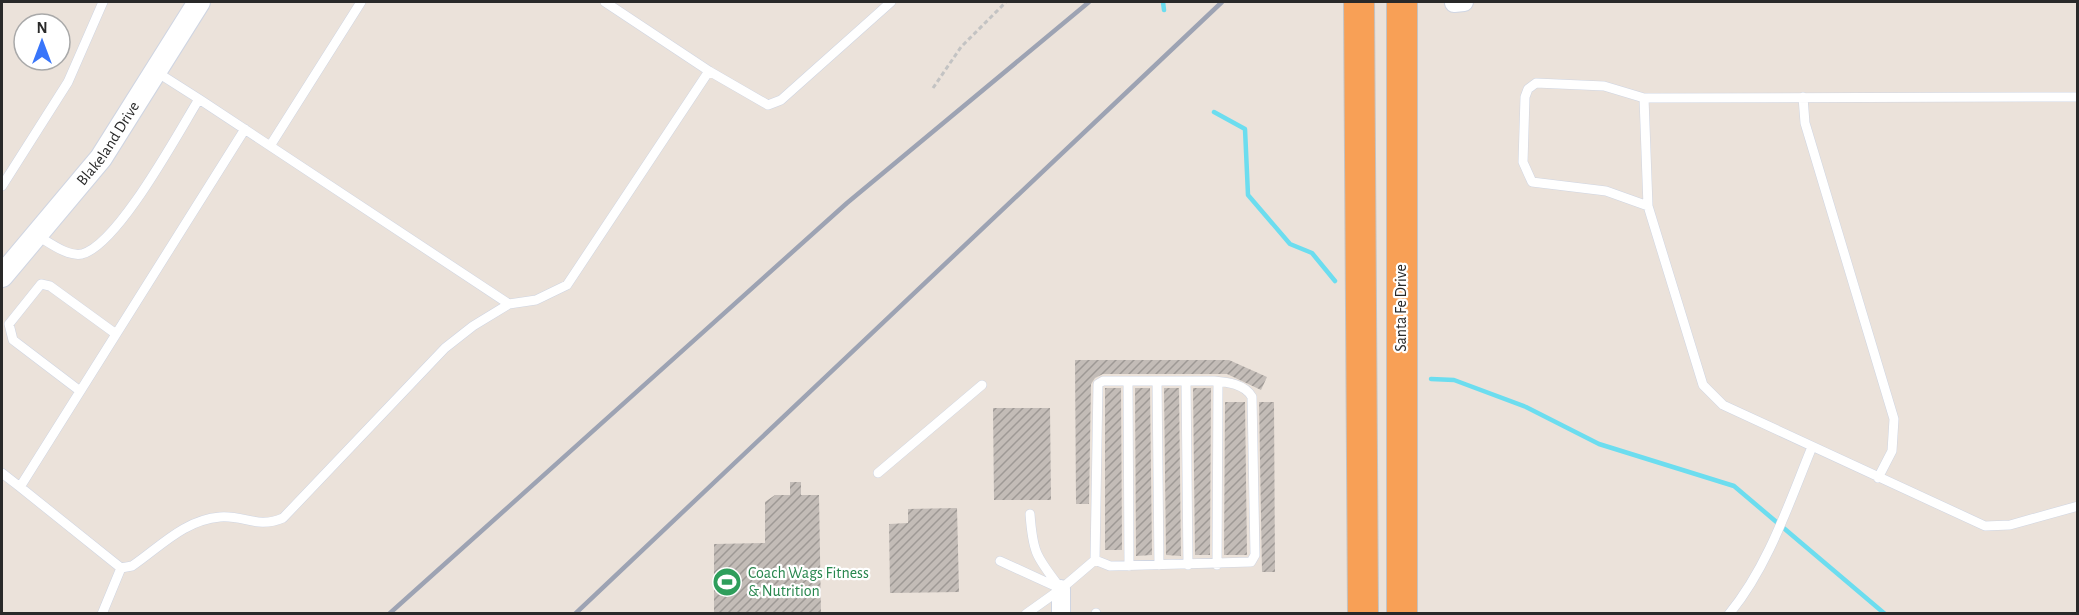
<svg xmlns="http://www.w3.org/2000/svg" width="2079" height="615" viewBox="0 0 2079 615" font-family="'Alegreya Sans',sans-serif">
  <defs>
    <pattern id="building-hatch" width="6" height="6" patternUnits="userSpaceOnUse" patternTransform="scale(1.5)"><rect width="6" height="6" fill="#c3bcb7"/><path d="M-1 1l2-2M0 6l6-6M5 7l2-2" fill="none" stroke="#9e9995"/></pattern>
  </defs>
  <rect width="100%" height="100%" fill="#ebe2da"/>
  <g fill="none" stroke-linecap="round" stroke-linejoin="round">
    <path stroke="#6cddef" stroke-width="4.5" d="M 1163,2 L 1164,10
      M 1214,112 L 1245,129 L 1248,195 L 1290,244 L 1312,253 L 1335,281
      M 1431,379 L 1454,380 L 1526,407 L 1599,444 L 1734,486 L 1885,614"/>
  </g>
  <path fill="url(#building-hatch)" d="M 1075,360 L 1229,360 L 1267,377 L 1261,390 L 1227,374 L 1103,374 L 1095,378 L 1091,384 L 1089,504 L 1076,504 Z
    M 1105,388 L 1121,388 L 1122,550 L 1105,550 Z
    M 1135,388 L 1150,388 L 1152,555 L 1136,556 Z
    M 1164,388 L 1179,388 L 1181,556 L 1166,555 Z
    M 1193,388 L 1211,388 L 1210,555 L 1195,555 Z
    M 1225,402 L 1245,402 L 1247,555 L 1224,555 Z
    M 1259,402 L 1274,402 L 1275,572 L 1262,572 Z
    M 993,408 L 1050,408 L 1051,500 L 994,500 Z
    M 790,482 L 801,482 L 801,495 L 819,495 L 821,614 L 714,614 L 714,544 L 765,543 L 765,502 L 775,495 L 790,495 Z
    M 957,508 L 959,592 L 890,593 L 889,524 L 908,523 L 908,509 Z"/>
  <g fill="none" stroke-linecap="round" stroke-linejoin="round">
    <g stroke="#cfd5e2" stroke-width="10">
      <path id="service" d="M 605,2 L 709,71 L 768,105 L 781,100 L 891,2
        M 1803,97 L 1805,123 L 1894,419 L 1892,451 L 1878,478
        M 2078,97 L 1644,98 L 1648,206 L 1703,385 L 1723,405 L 1985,526 L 2010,525 L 2078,506
        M 1644,98 L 1604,86 L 1536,83 L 1528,89 L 1525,97 L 1523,162 L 1532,182 L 1606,191 L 1648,206
        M 199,99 L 509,304 L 473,326 L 445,348 L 283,518 C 257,529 245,515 220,517 C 184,520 160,547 132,566 L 121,568 L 20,487 L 245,129
        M 270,146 L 361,2
        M 2,186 L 68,82 L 103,2
        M 36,235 C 49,242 67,257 82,254 C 118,245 178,133 199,99 L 155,71
        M 509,304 L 536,300 L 567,285 L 709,71
        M 1128,381 L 1129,566
        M 1157,381 L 1159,565
        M 1186,381 L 1188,565
        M 80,391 L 13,340 L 9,324 L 41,284 L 50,286 L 116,334
        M 2,473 L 20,487
        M 878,473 L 982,385
        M 1030,514 C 1033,555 1037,557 1061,589
        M 1000,561 L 1059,588
        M 1217,565 L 1218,382
        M 102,614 L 121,568
        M 1026,614 L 1061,589 L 1095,560 L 1098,384 L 1103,381 L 1214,381 C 1227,382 1245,384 1252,397 L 1255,555 L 1251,562 L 1110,566 L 1095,560
        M 1096,614 L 1096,613
        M 1729,614 C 1768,567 1789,503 1812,447"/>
    </g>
    <g stroke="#cfd5e2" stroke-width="20">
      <path id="minor" d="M 1454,3 L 1464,2
        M 1061,589 L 1061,614"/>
    </g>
    <g stroke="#cfd5e2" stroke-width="24">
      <g id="tertiary">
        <path id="s1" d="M 2,276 L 101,158 L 199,2"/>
      </g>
    </g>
    <g stroke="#c3c3c3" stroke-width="32">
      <path id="trunk" d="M 1359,2 L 1363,614
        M 1402,614 L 1402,2"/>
    </g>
    <path stroke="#c3c3c3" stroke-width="3" stroke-dasharray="4.5 3" stroke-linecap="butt" d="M 933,88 L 961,47 L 1006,2"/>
    <use href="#service" stroke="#fff" stroke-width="9"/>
    <use href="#minor" stroke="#fff" stroke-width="18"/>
    <use href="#tertiary" stroke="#fff" stroke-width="22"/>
    <use href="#trunk" stroke="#f8a056" stroke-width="30"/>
    <path stroke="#9da3b3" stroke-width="4.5" d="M 389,614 L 847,203 L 1089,2
      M 575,614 L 1222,2"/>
  </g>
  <defs>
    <g id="stadium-disc" transform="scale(1.5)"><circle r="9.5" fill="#2e9e5b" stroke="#fff"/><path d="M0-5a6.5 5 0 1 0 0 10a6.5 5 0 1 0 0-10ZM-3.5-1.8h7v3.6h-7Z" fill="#fff"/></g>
  </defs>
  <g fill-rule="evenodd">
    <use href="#stadium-disc" x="727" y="582"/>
  </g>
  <g text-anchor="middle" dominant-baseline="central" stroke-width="4.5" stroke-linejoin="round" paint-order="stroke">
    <g font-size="16" fill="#292929" stroke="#fff">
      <text stroke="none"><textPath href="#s1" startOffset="170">Blakeland Drive</textPath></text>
      <text transform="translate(1401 308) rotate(-90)">Santa Fe Drive</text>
    </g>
    <g font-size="16" fill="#27864d" stroke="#fff" text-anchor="start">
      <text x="748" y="573">Coach Wags Fitness<tspan x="748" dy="18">&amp; Nutrition</tspan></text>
    </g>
  </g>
  <rect width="2079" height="615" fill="none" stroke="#292929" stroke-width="6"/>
  <g transform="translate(42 42)"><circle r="28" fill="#ffffff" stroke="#a9a9a9" stroke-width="1.5"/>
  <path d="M0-4.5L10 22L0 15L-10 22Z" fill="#3875fa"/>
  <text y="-9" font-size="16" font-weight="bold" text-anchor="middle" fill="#292929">N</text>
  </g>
</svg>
